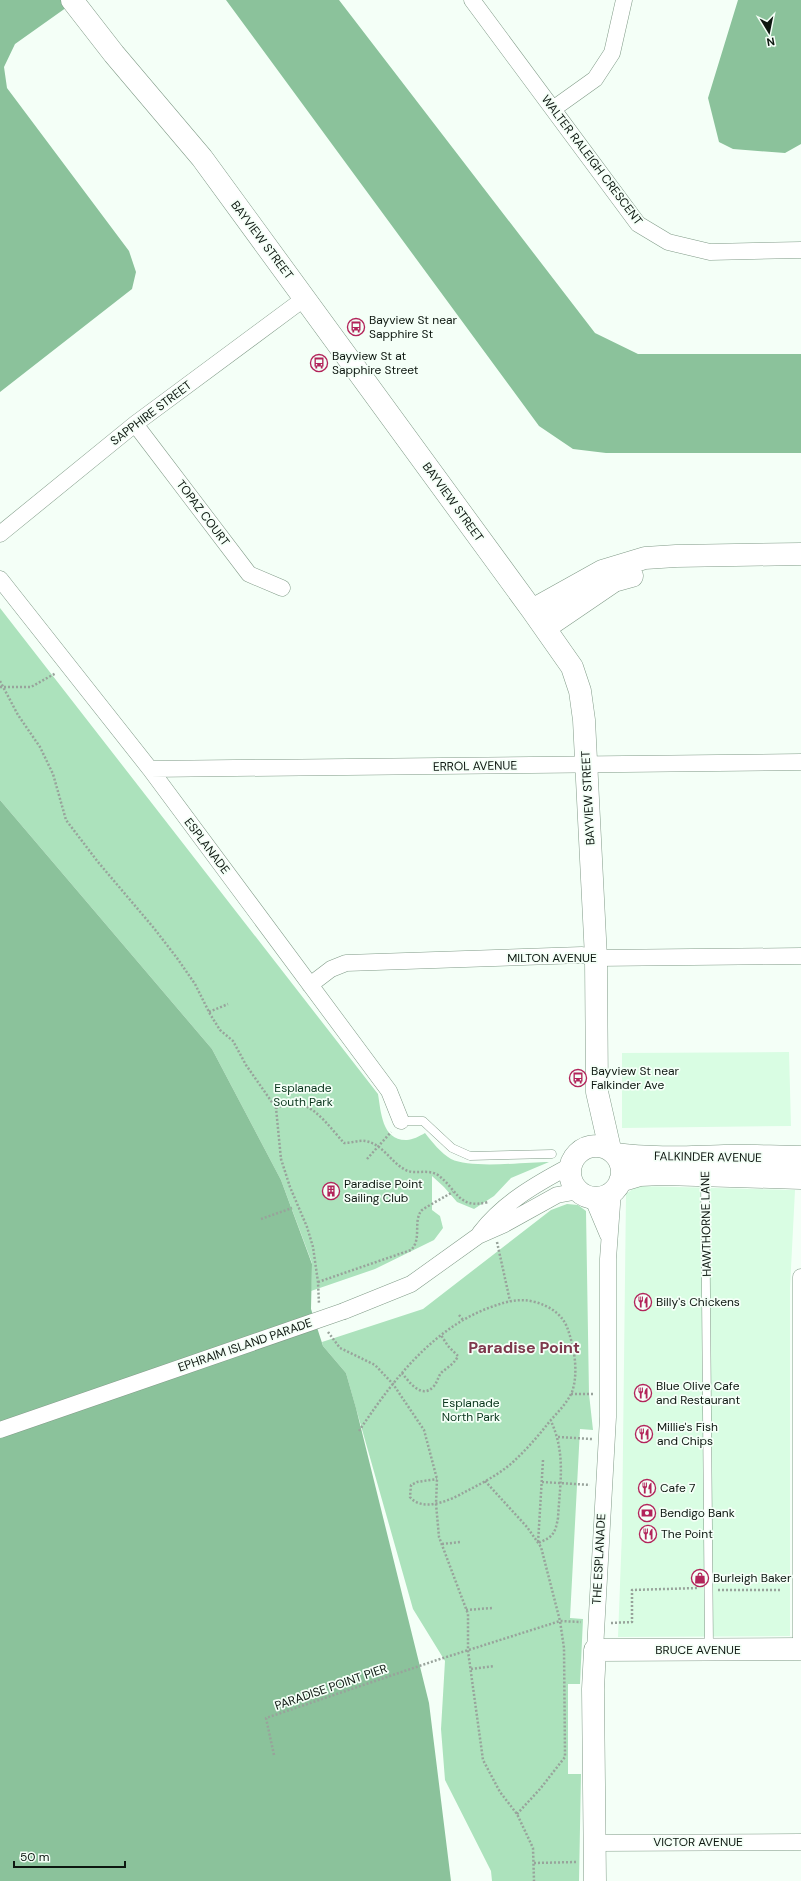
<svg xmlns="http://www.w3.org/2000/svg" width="801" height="1881" viewBox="0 0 801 1881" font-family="'DM Sans',sans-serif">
  <rect width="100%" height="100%" fill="#f4fff7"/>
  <path fill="#d9fde3" d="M 789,1052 L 791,1126 L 622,1128 L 622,1053 Z
    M 637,1186 L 795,1190 L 790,1288 L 790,1636 L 618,1637 L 622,1532 L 626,1194 Z"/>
  <path fill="#ace2bc" d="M 0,608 L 378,1094 C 381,1112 382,1141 407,1140 C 412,1140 420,1136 425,1133 C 432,1142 441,1153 451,1159 C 471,1169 526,1162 549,1162 L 511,1178 L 494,1196 L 474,1209 L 457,1202 L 444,1187 L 432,1176 L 432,1210 L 440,1216 L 443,1228 L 434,1240 L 375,1269 L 311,1291 L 312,1263 L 281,1180 L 212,1049 L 0,800 Z
    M 567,1204 L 578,1205 L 586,1211 L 589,1394 L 593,1430 L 580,1429 L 570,1618 L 583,1619 L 580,1684 L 568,1684 L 568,1774 L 581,1774 L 579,1881 L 492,1881 L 491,1871 L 445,1780 L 441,1729 L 445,1661 L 413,1609 L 346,1373 L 323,1346 L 322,1342 L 423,1309 L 551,1210 Z"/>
  <path fill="#8bc29b" d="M 0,0 L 77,0 L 15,44 L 4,67 L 7,88 L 129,251 L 136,272 L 132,289 L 0,392 Z
    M 226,0 L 339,0 L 595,333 L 638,354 L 801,354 L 801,453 L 606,453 L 573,449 L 539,426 Z
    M 738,0 L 801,0 L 801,144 L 785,153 L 733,149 L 719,142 L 708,98 Z
    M 0,800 L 212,1049 L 281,1180 L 312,1264 L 311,1309 L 323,1346 L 346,1373 L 356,1408 L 429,1703 L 451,1881 L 0,1881 Z"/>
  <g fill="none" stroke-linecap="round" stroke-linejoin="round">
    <g stroke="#819b88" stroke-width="9">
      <path id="lane" d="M 401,1121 L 423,1121 L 452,1148 L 470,1156 L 552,1154
        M 705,1176 L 709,1648"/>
    </g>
    <g stroke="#819b88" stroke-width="17">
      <path id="street" d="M 472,0 L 638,224 L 668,242 L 710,252 L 801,250
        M 553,109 L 595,79 L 612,53 L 624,0
        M 135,424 L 249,574 L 282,588
        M 0,534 L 135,424 L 305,298
        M 0,579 L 150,769 L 389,1091 L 401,1121
        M 150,769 L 801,762
        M 310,985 L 331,969 L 346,963 L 582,955 L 596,958 L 801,956
        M 592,1197 L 608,1235
        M 480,1233 C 503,1203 536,1184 570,1166
        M 801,1277 L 801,1638
        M 344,1311 L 411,1284 L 478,1236 L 503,1225 L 557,1195 L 579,1191
        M 595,1650 L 608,1417 L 608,1259 L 613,1191
        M 595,1843 L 801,1842"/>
    </g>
    <g stroke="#819b88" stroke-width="23">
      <path id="secondary" d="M 72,0 L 114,54 L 202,158 L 532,610 L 572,667 L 580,691 L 584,720 L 596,958 L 597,1092 L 610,1149
        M 532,610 L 602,571 L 645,558 L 676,556 L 801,554
        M 545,628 L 614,581 L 632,576
        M570 1172a26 26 0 1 1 52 0a26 26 0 1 1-52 0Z
        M 615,1154 C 651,1159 688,1157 724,1156 C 749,1155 775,1157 801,1157
        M 620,1181 L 640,1175 L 663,1174 L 801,1178
        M 595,1881 L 593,1689 L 595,1650 L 801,1649"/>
    </g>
    <path stroke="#98a39b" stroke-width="2.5" stroke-dasharray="2 2" stroke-linecap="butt" d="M 0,681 L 18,715 L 40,747 L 53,774 L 66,820 L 98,862 L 153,927 L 177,958 L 195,984 L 210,1014 L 220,1030 L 233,1041 L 246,1065 L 276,1108 L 281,1159 L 290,1187 L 307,1227 L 313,1247 L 318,1282 L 319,1304
      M 0,687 L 31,687 L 56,673
      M 209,1012 L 228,1004
      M 276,1108 C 283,1105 293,1101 300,1104 C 318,1109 332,1130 344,1143 C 351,1143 359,1140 365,1141 C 384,1144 392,1165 408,1171 C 417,1174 428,1169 438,1175 C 457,1189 458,1210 488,1202
      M 367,1159 L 391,1132
      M 261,1219 L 292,1208
      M 497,1242 L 510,1301
      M 318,1282 L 411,1250 C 422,1239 413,1223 421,1211 C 422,1209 448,1195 453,1192
      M 459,1315 L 463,1320
      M 328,1332 L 340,1348 L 375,1365 L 393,1384 L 424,1430 L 437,1479 L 436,1504 L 439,1537 L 468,1614 L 468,1651 L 483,1760 L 500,1792 L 517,1814 L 533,1848 L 534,1881
      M 402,1373 C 409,1382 422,1400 434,1386 C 438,1381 438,1376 442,1372 C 448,1367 455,1363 458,1356 L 448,1346 L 441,1335
      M 571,1394 L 593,1394
      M 359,1431 C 393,1380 434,1326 494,1306 C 508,1301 520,1298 535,1302 C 549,1306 561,1313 567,1327 C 574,1346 579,1372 572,1392 C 567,1403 558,1412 550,1421 C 539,1435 527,1449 514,1461 C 499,1475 480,1484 463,1493 C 449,1501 422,1512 410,1497 L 411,1485 L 417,1482 L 437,1479
      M 558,1437 L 592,1439
      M 543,1460 L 538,1543 C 553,1537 555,1534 558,1518 C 560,1483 566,1454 551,1421
      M 485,1481 L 527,1527 L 541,1547 L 560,1621 L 564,1648 L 565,1757 L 540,1789 L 517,1814
      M 542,1482 L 590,1485
      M 442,1544 L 461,1542
      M 718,1590 L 782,1590
      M 466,1610 L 492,1608
      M 611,1623 L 632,1622 L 632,1590 L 698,1588
      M 471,1669 L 494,1666
      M 274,1755 L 266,1718 L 437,1660 L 560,1621 L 581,1622
      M 534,1863 L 577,1862"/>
    <use href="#lane" stroke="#fff" stroke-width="8"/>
    <use href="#street" stroke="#fff" stroke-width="16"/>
    <use href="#secondary" stroke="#fff" stroke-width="22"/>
    <g stroke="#819b88" stroke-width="17" stroke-linecap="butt">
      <path id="street-bridge" d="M 0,1430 L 344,1311"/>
    </g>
    <use href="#street-bridge" stroke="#fff" stroke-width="16"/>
  </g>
  <defs>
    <g id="bus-ring" transform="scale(0.9)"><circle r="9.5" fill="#f4fff7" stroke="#b2245a" stroke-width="1.5"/><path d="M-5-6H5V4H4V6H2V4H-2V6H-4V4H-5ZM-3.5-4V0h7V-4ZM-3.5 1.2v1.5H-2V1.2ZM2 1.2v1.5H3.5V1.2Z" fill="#b2245a"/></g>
    <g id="building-ring" transform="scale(0.9)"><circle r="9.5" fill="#f4fff7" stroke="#b2245a" stroke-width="1.5"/><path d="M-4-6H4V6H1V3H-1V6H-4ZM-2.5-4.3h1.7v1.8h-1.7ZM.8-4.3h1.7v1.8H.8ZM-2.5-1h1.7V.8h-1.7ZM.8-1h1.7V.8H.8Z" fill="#b2245a"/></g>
    <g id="restaurant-ring" transform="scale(0.9)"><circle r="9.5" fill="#f4fff7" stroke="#b2245a" stroke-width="1.5"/><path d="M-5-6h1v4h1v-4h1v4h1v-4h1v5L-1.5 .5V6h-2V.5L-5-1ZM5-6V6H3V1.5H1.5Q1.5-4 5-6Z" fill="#b2245a"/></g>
    <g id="bank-ring" transform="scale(0.9)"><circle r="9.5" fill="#f4fff7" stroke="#b2245a" stroke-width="1.5"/><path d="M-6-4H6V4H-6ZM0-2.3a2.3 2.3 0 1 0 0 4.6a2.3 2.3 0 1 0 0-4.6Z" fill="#b2245a"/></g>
    <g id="shop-ring" transform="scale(0.9)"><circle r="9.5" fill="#f4fff7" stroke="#b2245a" stroke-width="1.5"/><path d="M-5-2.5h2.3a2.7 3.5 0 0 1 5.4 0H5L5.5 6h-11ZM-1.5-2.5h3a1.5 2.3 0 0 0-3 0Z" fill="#b2245a"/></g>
  </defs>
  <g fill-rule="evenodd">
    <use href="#bus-ring" x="356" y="327"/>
    <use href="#bus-ring" x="319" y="363"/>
    <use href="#bus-ring" x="578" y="1078"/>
    <use href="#building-ring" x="331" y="1191"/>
    <use href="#restaurant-ring" x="643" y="1302"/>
    <use href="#restaurant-ring" x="643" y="1393"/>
    <use href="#restaurant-ring" x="644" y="1434"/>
    <use href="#restaurant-ring" x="647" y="1488"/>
    <use href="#bank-ring" x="647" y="1513"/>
    <use href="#restaurant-ring" x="648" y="1534"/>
    <use href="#shop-ring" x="700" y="1578"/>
  </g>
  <g text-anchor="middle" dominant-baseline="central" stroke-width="3.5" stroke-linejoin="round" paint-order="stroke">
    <g font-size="12" fill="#0d1710" stroke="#f4fff7">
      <text transform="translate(592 160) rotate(53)">WALTER RALEIGH CRESCENT</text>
      <text transform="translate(262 240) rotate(53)">BAYVIEW STREET</text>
      <text transform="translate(151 413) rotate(-37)">SAPPHIRE STREET</text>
      <text transform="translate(453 502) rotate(54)">BAYVIEW STREET</text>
      <text transform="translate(203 513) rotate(53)">TOPAZ COURT</text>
      <text transform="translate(475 766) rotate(-1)">ERROL AVENUE</text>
      <text transform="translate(588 798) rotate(-93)">BAYVIEW STREET</text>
      <text transform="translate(207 846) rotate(53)">ESPLANADE</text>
      <text x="552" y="958">MILTON AVENUE</text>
      <text transform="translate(708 1157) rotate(1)">FALKINDER AVENUE</text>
      <text transform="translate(706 1224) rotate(-91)">HAWTHORNE LANE</text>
      <text transform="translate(245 1345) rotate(-19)">EPHRAIM ISLAND PARADE</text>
      <text transform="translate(599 1559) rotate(-87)">THE ESPLANADE</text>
      <text x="698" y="1650">BRUCE AVENUE</text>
      <text transform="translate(331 1687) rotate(-19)">PARADISE POINT PIER</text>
      <text x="698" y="1842">VICTOR AVENUE</text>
    </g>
    <g font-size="12" fill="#0d1710" stroke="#f4fff7" text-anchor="start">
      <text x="369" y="320">Bayview St near<tspan x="369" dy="14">Sapphire St</tspan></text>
      <text x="332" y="356">Bayview St at<tspan x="332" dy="14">Sapphire Street</tspan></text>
      <text x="591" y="1071">Bayview St near<tspan x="591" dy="14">Falkinder Ave</tspan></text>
      <text x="344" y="1184">Paradise Point<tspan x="344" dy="14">Sailing Club</tspan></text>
      <text x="656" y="1302">Billy's Chickens</text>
      <text x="656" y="1386">Blue Olive Cafe<tspan x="656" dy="14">and Restaurant</tspan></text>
      <text x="657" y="1427">Millie's Fish<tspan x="657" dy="14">and Chips</tspan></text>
      <text x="660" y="1488">Cafe 7</text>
      <text x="660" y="1513">Bendigo Bank</text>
      <text x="661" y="1534">The Point</text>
      <text x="713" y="1578">Burleigh Baker</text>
    </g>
    <g font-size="12" fill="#08341b" stroke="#f4fff7">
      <text x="303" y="1088">Esplanade<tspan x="303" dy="14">South Park</tspan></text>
      <text x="471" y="1403">Esplanade<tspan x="471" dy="14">North Park</tspan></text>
    </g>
    <g font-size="16" font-weight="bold" fill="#7e384c" stroke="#f4fff7">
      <text x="524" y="1347">Paradise Point</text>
    </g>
  </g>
  <g transform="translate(769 32) rotate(170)" stroke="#f4fff7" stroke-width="3" paint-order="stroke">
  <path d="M0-3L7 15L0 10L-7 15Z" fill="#0d1710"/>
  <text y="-6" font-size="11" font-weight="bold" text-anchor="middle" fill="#0d1710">N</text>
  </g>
  <path d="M14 1861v6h111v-6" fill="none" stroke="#0d1710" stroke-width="2"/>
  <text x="20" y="1861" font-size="12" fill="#0d1710" stroke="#f4fff7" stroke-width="3" paint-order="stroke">50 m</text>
</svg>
